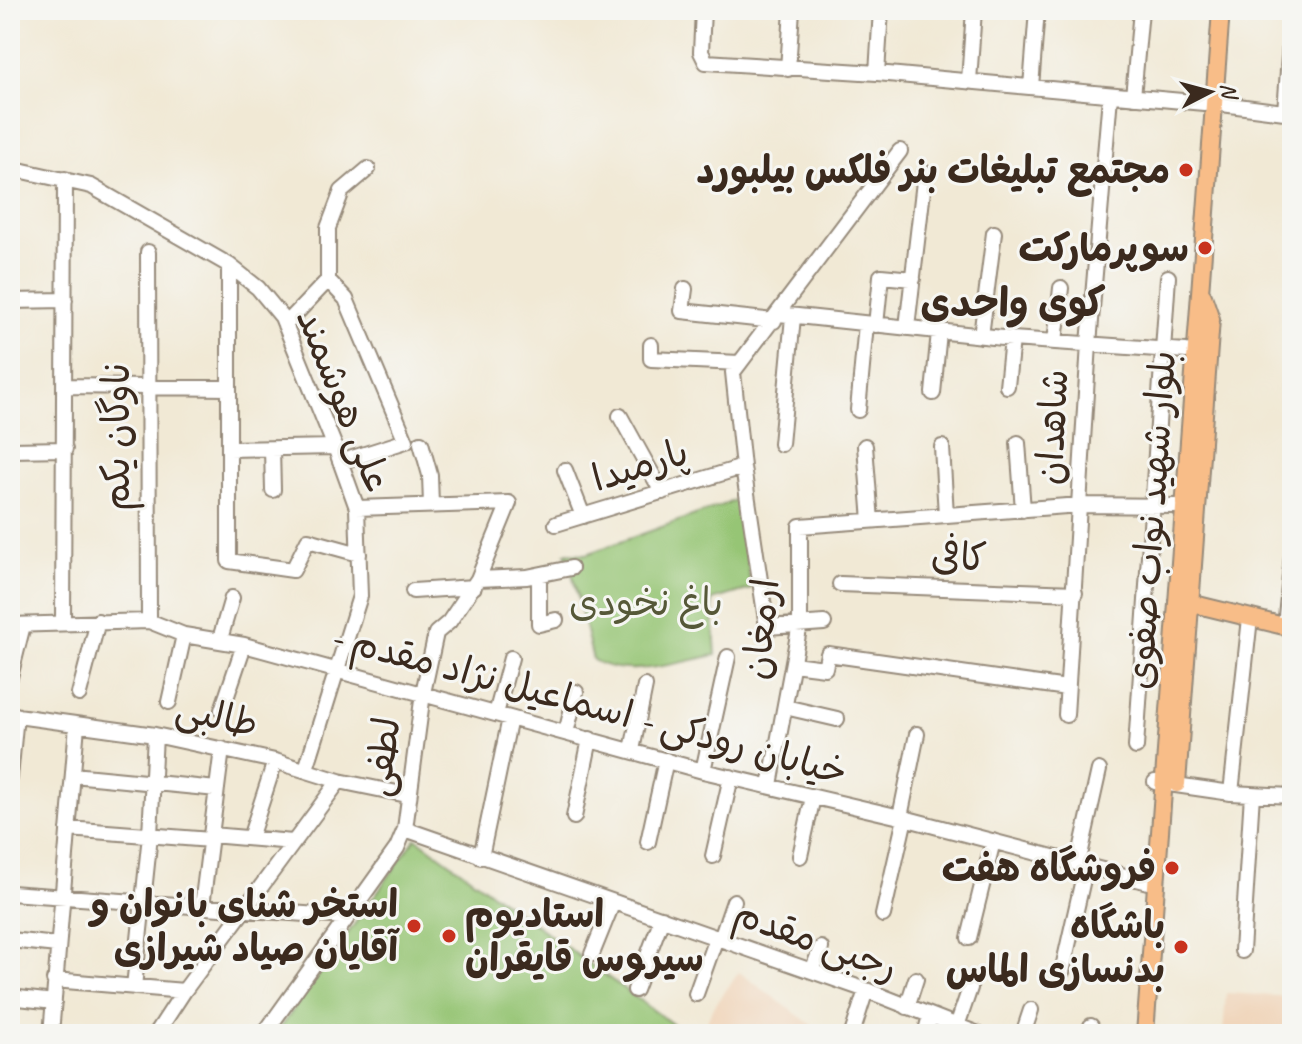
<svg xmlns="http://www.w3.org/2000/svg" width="1302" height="1044" viewBox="0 0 1302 1044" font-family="Caveat,'Playpen Sans Arabic',sans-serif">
  <rect width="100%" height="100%" fill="#f6f6f2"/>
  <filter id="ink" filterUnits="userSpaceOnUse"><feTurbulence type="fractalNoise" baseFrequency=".0125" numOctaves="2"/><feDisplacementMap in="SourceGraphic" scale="16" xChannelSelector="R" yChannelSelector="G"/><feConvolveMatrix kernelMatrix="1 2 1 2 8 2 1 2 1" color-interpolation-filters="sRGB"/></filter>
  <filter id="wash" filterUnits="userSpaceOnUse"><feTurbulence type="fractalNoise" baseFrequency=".006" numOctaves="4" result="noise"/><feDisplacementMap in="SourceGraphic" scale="32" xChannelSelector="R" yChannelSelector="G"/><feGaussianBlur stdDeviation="1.8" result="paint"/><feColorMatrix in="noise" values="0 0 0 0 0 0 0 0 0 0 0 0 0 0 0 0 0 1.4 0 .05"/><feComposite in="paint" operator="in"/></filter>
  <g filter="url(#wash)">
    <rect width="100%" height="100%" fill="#f1e9d5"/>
    <path fill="#f0d6bc" d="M 739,972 L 824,1034 L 702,1034 L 711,1011 Z
      M 1226,993 L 1292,997 L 1292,1034 L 1223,1034 Z"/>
    <path fill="#96c574" stroke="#687849" stroke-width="2" d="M 739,499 L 751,589 L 712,600 L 716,655 C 679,662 627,680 593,660 L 571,568 L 565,553 L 587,554 Z
      M 416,838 L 686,1034 L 276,1034 Z"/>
  </g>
  <g filter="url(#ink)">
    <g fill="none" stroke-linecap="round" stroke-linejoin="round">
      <g stroke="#968a7a" stroke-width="18">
        <path id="minor" d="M 703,10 L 701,52 L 706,62 L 877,73 L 1204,103
          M 788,69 L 792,10
          M 877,73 L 881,10
          M 969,81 L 974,10
          M 1031,87 L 1037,10
          M 1133,97 L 1141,10
          M 1214,103 L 1292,113
          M 1285,112 L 1292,14
          M 10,168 L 91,186 L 229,265 L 258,288 L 282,317 L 335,447 L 357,508 L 360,596 L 306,769
          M 148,252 L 149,621
          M 229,265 L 229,561 L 293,570 L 308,540 L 359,554
          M 328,280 L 328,228 L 342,191 L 368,169
          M 685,289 L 682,311 L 774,321
          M 10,301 L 65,300
          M 779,314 L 1012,339 L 1186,351
          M 285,325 L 328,280 L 346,299 L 406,441 L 340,462
          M 876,325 L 881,276 L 913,279
          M 907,327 L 925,173
          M 981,336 L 994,233
          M 1055,342 L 1061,288
          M 651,345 L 651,359 L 740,363
          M 66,386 L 228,388
          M 1007,386 L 1012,339
          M 933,393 L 939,332
          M 858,410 L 866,324
          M 620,416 L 662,492
          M 421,443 L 430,475 L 431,505
          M 1018,443 L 1023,510
          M 781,444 L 793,317
          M 865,446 L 871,521
          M 942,447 L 946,515
          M 229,449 L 335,447
          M 272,449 L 273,490
          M 10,450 L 65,449
          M 565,470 L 583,516
          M 556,524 L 743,467
          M 539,575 L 539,624 L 556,620
          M 478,579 L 527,577 L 571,568
          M 840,584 L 1075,593
          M 413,591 L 474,587
          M 63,623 L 65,179
          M 824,623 L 767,627 L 743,467 L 733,372 L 900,151
          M 10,625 L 149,621 L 184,635 L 244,645 L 703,771 L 900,817 L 1148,882
          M 1285,627 L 1292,555
          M 220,639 L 232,598
          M 793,664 L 825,668 L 828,654 L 1067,688
          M 10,677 L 23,625
          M 79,694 L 98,621
          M 169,702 L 184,635
          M 785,707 L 837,719
          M 222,710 L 244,645
          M 496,714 L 511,658
          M 10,715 L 155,735 L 275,761 L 339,781 L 407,795
          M 1066,715 L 1089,344 L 1110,96
          M 566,733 L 576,692
          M 1136,747 L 1168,277
          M 632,750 L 645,686
          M 703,771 L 728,657
          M 73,775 L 217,789
          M 10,778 L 16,715
          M 1155,782 L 1231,793 L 1292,796
          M 770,785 L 800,624 L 800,526 L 1080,505 L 1175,506
          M 1231,793 L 1250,618
          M 574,817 L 590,739
          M 900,817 L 917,734
          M 68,829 L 211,840
          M 405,829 L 866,990 L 978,1034
          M 211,835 L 293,842
          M 250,838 L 275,761
          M 648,842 L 666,760
          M 713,856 L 731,777
          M 800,856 L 813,797
          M 481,857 L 510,718
          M 1078,864 L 1099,770
          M 10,893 L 347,917
          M 202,906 L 222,749
          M 883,915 L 905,818
          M 969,938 L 993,841
          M 721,939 L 734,901
          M 10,940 L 57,945
          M 1242,951 L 1252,794
          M 592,954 L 613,902
          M 812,971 L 821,948
          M 1062,972 L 1086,866
          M 54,980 L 184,991
          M 134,987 L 150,835 L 155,735
          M 635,990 L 662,918
          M 696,994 L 716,938
          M 10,997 L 54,1002
          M 907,1007 L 916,979
          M 957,1026 L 970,988
          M 51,1034 L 77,725
          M 156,1034 L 184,991 L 339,781
          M 264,1034 L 397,848 L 405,829 L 423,693 L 436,633 L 449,622 L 478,579 L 509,503 L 357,508
          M 852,1034 L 866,990
          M 925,1034 L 930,1016
          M 1023,1034 L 1031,1010
          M 1089,1034 L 1091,1026"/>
      </g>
      <g stroke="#968a7a" stroke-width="20">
        <path id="major" d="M 1190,603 L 1292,628
          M 1177,784 L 1211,319 L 1203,296
          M 1145,1034 L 1221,10"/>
      </g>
      <use href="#minor" stroke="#fff" stroke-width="14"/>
      <use href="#major" stroke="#f8bd88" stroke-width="16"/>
    </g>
  </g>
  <g fill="#c8321e" stroke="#f6f6f2" stroke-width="3">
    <circle cx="1186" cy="170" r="8"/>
    <circle cx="1205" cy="248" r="8"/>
    <circle cx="1172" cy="868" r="8"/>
    <circle cx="414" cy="926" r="8"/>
    <circle cx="449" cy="936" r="8"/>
    <circle cx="1181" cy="947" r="8"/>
  </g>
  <g text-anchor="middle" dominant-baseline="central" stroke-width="6" stroke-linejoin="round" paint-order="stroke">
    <g font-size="38" font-weight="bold" fill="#3b2a1e" stroke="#f6f6f2" text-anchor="end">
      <text x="1170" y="170">مجتمع تبلیغات بنر فلکس بیلبورد</text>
      <text x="1189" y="248">سوپرمارکت</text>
      <text x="1156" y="868">فروشگاه هفت</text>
      <text x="398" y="904">استخر شنای بانوان و<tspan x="398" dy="44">آقایان صیاد شیرازی</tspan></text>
      <text x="465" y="914" text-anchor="start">استادیوم<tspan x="465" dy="44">سیروس قایقران</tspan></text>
      <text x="1165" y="925">باشگاه<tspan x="1165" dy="44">بدنسازی الماس</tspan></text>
    </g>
    <g font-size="38" fill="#3b2a1e" stroke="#f6f6f2">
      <text transform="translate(344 400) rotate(68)">علی هوشمند</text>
      <text transform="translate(1052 427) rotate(-87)">شاهدان</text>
      <text transform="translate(116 437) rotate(-90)">ناوگان یکم</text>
      <text transform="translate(640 465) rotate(-17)">پارمیدا</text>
      <text transform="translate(1151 520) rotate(-86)">بلوار شهید نواب صفوی</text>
      <text transform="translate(959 557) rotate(2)">کافی</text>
      <text transform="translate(761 629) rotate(-84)">ارمغان</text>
      <text transform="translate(589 704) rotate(15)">- خیابان رودکی - اسماعیل نژاد مقدم</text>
      <text transform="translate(217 716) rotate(12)">طالبی</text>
      <text transform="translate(382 757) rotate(-82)">لطفی</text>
      <text transform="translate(816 940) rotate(20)">رجبی مقدم</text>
    </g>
    <g font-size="38" fill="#565838" stroke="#f6f6f2">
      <text x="646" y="602">باغ نخودی</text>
    </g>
    <g font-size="40" font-weight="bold" fill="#3b2a1e" stroke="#f6f6f2">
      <text x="1013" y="303">کوی واحدی</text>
    </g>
  </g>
  <rect width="1302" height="1044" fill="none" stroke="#f6f6f2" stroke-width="40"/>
  <g transform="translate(1210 92) rotate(84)" stroke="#f6f6f2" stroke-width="6" paint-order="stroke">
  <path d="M0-6L14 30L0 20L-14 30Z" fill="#3b2a1e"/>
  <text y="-12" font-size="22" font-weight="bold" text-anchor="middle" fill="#3b2a1e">N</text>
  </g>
</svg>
